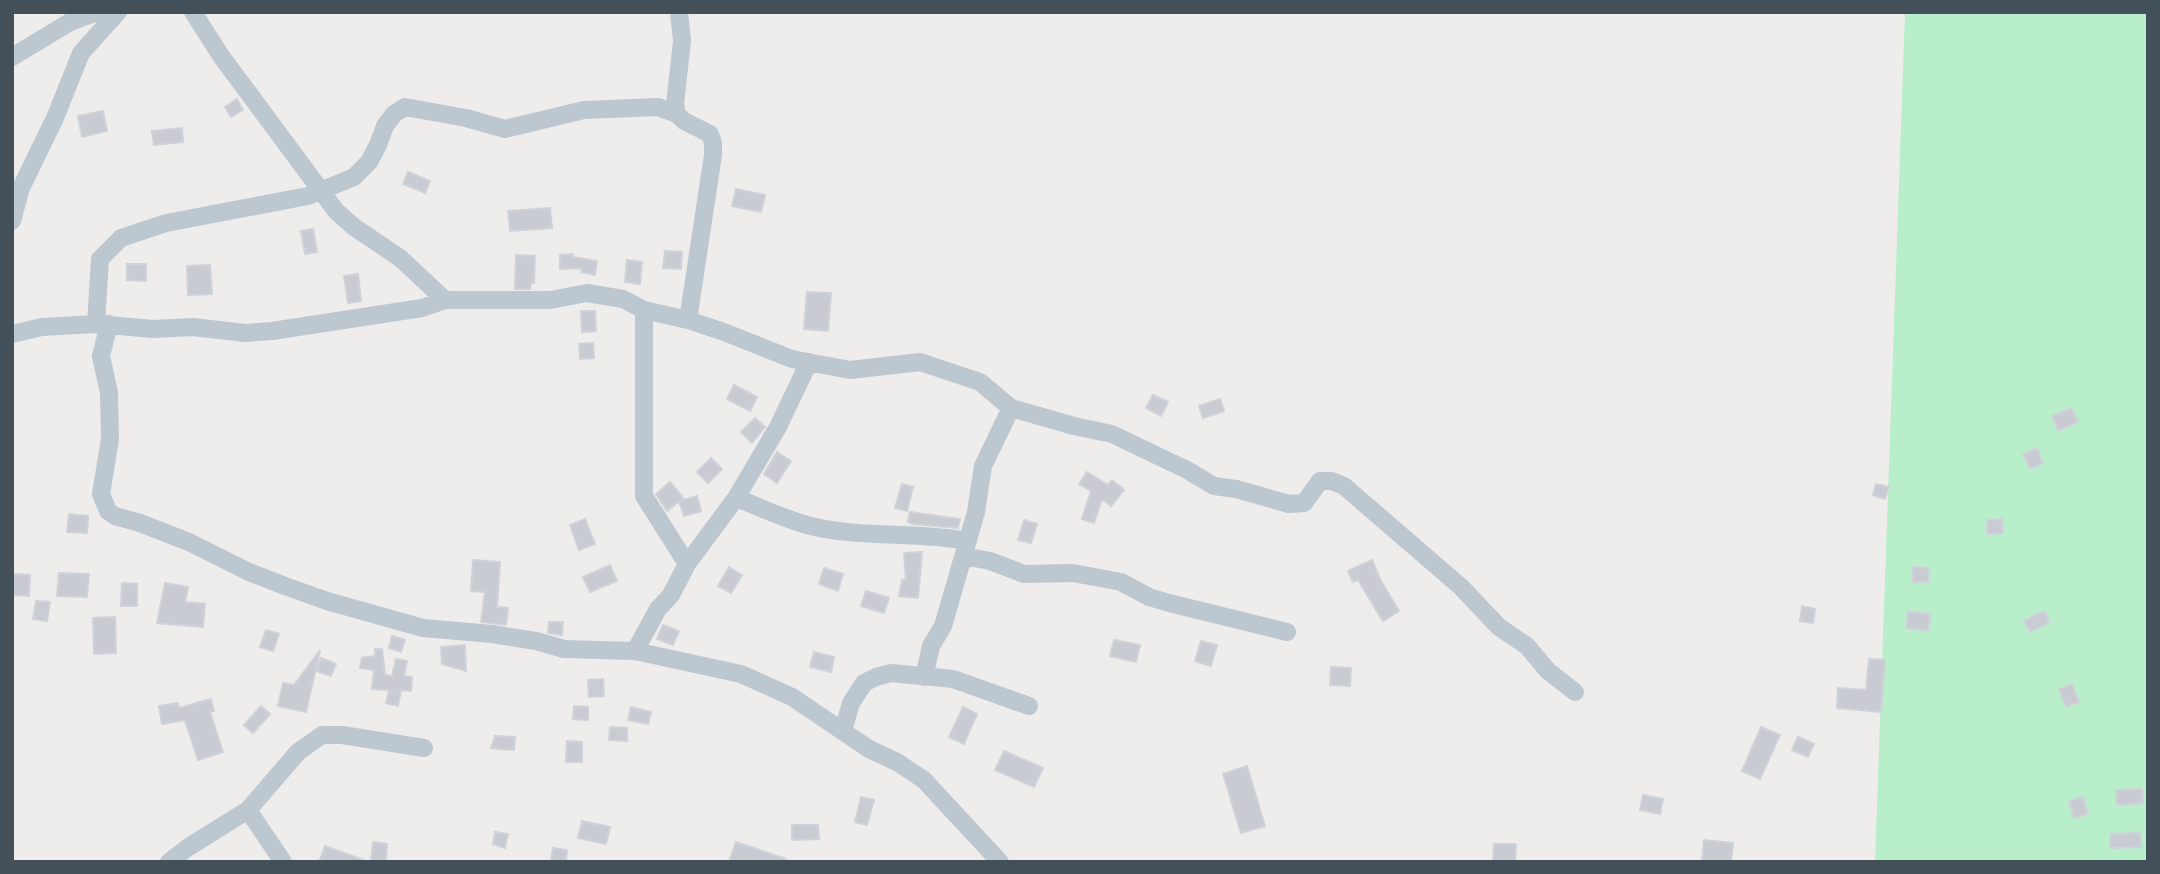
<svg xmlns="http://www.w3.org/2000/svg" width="2160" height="874" viewBox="0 0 2160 874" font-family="'Source Sans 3',sans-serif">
  <rect width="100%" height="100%" fill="#efecec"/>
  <path fill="#b8efca" d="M 1905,12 L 2148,12 L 2148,862 L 1875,862 Z"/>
  <path fill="#c8cbd1" stroke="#cfd2d8" stroke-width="2" d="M 237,99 L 243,110 L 231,117 L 225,107 Z
    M 103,111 L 107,131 L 82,137 L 78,116 Z
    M 182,128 L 183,142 L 154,145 L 152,131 Z
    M 408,172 L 430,181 L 425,193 L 403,184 Z
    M 736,189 L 765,195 L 761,212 L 732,206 Z
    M 550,208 L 552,228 L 510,231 L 508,211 Z
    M 313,229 L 317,252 L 305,254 L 301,231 Z
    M 665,251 L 682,252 L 681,269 L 663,268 Z
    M 573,254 L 573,257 L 597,261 L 595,275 L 581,272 L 582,268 L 560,269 L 560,255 Z
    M 516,255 L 535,256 L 534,283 L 531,283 L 530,289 L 515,289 Z
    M 627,260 L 642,262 L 640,284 L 625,282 Z
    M 127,264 L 146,264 L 146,281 L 127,280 Z
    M 210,265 L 212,294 L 188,295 L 187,266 Z
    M 358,274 L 361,301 L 348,303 L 344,276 Z
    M 807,292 L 831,293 L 828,331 L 804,329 Z
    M 581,311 L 595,311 L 596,331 L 582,332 Z
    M 593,343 L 594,358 L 580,359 L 579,344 Z
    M 734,385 L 757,397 L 750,411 L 727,399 Z
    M 1153,395 L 1168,402 L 1161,416 L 1146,408 Z
    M 1220,399 L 1224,411 L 1203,418 L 1199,406 Z
    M 2071,408 L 2078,422 L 2058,431 L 2052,416 Z
    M 755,418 L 765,427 L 752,443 L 741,432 Z
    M 2037,448 L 2043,463 L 2030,469 L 2023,454 Z
    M 777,452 L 791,461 L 777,483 L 764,474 Z
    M 711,458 L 722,469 L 708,483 L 697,472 Z
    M 1087,472 L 1108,485 L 1112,480 L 1124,490 L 1111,506 L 1102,499 L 1094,523 L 1082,519 L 1091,491 L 1079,484 Z
    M 670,482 L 683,498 L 667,511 L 656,494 Z
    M 902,484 L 913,487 L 907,511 L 895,508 Z
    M 1876,484 L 1889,487 L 1885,499 L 1873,495 Z
    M 697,496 L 701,511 L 684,516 L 679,501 Z
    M 910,512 L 960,519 L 958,528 L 913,524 L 908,522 Z
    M 69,514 L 88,516 L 87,533 L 67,532 Z
    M 585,519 L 595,544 L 579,550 L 570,525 Z
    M 2002,519 L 2003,533 L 1987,534 L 1987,520 Z
    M 1024,520 L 1037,524 L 1031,543 L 1018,540 Z
    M 922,552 L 918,598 L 899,596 L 902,580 L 906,580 L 904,553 Z
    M 473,560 L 500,562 L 497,607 L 508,608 L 506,625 L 481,622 L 485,592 L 471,591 Z
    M 1372,560 L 1381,581 L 1399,611 L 1383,621 L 1358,580 L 1353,582 L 1348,571 Z
    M 610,565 L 617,581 L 590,592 L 583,577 Z
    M 729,567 L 742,575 L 731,593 L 718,586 Z
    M 1913,567 L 1929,568 L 1928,582 L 1913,582 Z
    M 824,568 L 843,574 L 838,591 L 819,584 Z
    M 59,573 L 89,574 L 87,597 L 57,596 Z
    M 12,574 L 30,575 L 29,596 L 12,595 Z
    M 122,583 L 137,584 L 137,606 L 121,606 Z
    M 165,583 L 188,587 L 185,602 L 205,604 L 203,627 L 157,623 Z
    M 866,591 L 889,598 L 884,613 L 861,606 Z
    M 36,601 L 50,602 L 47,621 L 33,619 Z
    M 1802,606 L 1815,609 L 1813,623 L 1800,621 Z
    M 1908,611 L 1931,614 L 1928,631 L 1906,628 Z
    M 2044,611 L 2050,622 L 2030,632 L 2024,621 Z
    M 115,617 L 116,653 L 94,654 L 93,618 Z
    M 549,622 L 563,622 L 562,635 L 548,633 Z
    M 663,625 L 679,631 L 673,645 L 657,639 Z
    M 266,630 L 279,634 L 273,651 L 260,647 Z
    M 392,636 L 405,640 L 401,652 L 389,648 Z
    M 1114,640 L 1140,645 L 1136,662 L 1110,656 Z
    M 1201,641 L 1217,645 L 1211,666 L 1195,661 Z
    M 465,645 L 466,671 L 442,664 L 441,647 Z
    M 375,649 L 382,649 L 385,675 L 392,676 L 396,659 L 407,661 L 404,676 L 412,677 L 411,691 L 401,690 L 398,706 L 386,703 L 389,690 L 372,689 L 374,670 L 360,668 L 362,658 L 375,656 Z
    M 320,650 L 306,712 L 278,706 L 283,683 L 294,685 Z
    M 814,652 L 834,657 L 831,672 L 810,667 Z
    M 321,658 L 336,664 L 331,676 L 316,671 Z
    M 1869,659 L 1885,660 L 1881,712 L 1837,708 L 1838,688 L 1866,690 Z
    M 1331,667 L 1351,668 L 1350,686 L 1330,685 Z
    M 603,679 L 604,696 L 589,697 L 588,680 Z
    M 2072,684 L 2079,702 L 2066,707 L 2059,689 Z
    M 211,699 L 214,711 L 210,712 L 223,752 L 198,760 L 185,720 L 162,724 L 159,706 L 178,703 L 179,708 Z
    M 261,706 L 270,714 L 253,733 L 244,725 Z
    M 574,706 L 588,707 L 588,720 L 573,719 Z
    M 631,707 L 651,712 L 648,724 L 628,720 Z
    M 963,707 L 977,714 L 964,744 L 949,737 Z
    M 610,727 L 627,728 L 627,741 L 609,740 Z
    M 1761,727 L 1780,735 L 1760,779 L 1742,771 Z
    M 495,736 L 515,737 L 514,750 L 491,748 Z
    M 1798,737 L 1814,744 L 1808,757 L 1792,750 Z
    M 567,741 L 582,742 L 582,762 L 566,762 Z
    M 1004,751 L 1043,768 L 1034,787 L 995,770 Z
    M 1247,766 L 1265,826 L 1241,833 L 1223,774 Z
    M 2142,789 L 2143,803 L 2117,805 L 2116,790 Z
    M 1643,795 L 1663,799 L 1660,814 L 1640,810 Z
    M 861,797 L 874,800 L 867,825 L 855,822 Z
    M 2083,797 L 2088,814 L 2074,818 L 2069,801 Z
    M 582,821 L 610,827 L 606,844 L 578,838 Z
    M 792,825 L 818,825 L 819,839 L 792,840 Z
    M 495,832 L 508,834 L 505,848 L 493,844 Z
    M 2140,833 L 2141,847 L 2110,848 L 2110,834 Z
    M 1704,840 L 1733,843 L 1731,862 L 1702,861 Z
    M 373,842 L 387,844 L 386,862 L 371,862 Z
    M 736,842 L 786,859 L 786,862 L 737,862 L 730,859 Z
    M 1494,844 L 1516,844 L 1515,862 L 1493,862 Z
    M 325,846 L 363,860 L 363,862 L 319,862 Z
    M 553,848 L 567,850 L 566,862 L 551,862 Z"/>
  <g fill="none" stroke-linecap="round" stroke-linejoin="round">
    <path stroke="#bcc7cf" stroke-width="18" d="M 193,12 L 221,56 L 336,211 L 354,227 L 400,258 L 445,300
      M 679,12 L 682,41 L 675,104 L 677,114 L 684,121 L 710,134 L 713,143 L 713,155 L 688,320
      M 12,57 L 70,22 L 97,12
      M 12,221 L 21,188 L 55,118 L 81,53 L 118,12
      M 644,310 L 644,496 L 687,564
      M 96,324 L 100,259 L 121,238 L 166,223 L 308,196 L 354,177 L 369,162 L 378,145 L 385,126 L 394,114 L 405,107 L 466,118 L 505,129 L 584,110 L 658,107 L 677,114
      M 109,324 L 101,356 L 109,393 L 110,439 L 101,494 L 108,511 L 115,516 L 140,523 L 189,542 L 249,572 L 285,586 L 327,601 L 423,628 L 492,634 L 536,641 L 564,649 L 635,651 L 658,609 L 671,595 L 687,564 L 736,498 L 778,427 L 809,362
      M 12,334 L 42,327 L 96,324 L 153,329 L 193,327 L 245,333 L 272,331 L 422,308 L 445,300 L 550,300 L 587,293 L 623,299 L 644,310 L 688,320 L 724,332 L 792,359 L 850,370 L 920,362 L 980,382 L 1011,408 L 1074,426 L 1112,434 L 1187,470 L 1214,486 L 1236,489 L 1289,504 L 1304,503 L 1320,481 L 1332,481 L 1344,486 L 1461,587 L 1499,627 L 1527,646 L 1548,671 L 1575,692
      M 736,498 C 760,507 782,518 807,525 C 859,539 915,531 967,541
      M 964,556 L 990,561 L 1024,574 L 1073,573 L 1121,582 L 1149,597 L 1169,603 L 1287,632
      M 635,651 L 741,674 L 792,697 L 869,749 L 897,762 L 924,780 L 1000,862
      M 924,677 L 931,646 L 943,626 L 976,512 L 983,466 L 1011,408
      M 843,731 L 851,703 L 864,683 L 876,677 L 891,673 L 953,679 L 1029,706
      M 248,810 L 283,862
      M 169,862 L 187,848 L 248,810 L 298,752 L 322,735 L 342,735 L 424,748"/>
  </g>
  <rect width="2160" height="874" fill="none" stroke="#445059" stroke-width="28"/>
</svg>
